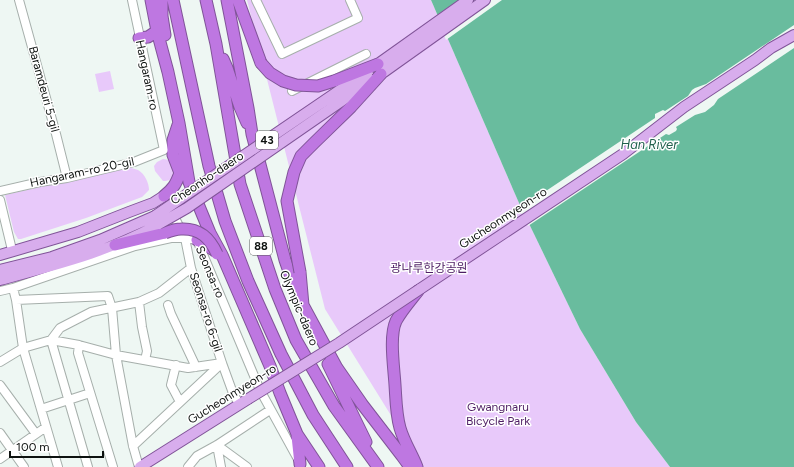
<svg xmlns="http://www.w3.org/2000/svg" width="794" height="467" viewBox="0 0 794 467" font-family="Figtree,'Noto Sans KR',sans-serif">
  <rect width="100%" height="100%" fill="#eef7f3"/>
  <path fill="#e8c9fa" d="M 247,0 L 431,0 L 519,203 L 580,329 L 636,422 L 670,467 L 423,467 L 325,309 Z
    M 110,71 L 114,89 L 99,92 L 95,74 Z
    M 163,159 C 173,160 174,165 176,174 C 172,180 169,181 163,181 L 155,171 L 154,166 L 157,162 Z
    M 128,167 C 131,168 135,169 138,170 C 145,174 149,183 149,190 L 142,197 L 86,218 L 21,239 L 18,239 L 14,232 L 5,195 Z"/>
  <path fill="#69bc9e" d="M 431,0 L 794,0 L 794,467 L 670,467 L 636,422 L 580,329 L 519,203 Z"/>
  <path fill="#eef7f3" d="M 459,0 L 502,0 L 446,40 L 436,16 Z
    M 794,25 L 794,48 L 718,99 L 714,105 L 705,112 L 695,115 L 676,127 L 677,129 L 676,131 L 669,135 L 666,134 L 528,226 L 519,209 L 655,118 L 655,114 L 663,110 L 665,111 L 688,96 L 692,90 L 695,88 L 706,84 Z"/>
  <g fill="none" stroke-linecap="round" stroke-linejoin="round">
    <g stroke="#a6afab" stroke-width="10">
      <path id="minor" d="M 19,0 L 56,134 L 67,178
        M 256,0 L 282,54 L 358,18 L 350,0
        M 292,91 L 366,54
        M 0,191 L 40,182 L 67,178 L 134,162 L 164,150 L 132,0
        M 0,200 L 12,250
        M 171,210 L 185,238 L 191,268 L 222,363 L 234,396 L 240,404
        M 13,288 L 16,300 L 23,348 L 58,467
        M 0,291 L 13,288 L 135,246 L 171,238 L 185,238 L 197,240 L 260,390 L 299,461
        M 16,300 L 108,296 L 112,308 L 116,355 L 133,446 L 139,467
        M 139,302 L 142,327 L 147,351 L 145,360
        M 168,305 L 171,314 L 196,367
        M 79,345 L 78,353 L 113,467
        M 0,362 L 23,348 L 51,340 L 79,345 L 116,355 L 188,368 L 222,363
        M 176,365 L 171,385 L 180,402
        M 0,385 L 36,434
        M 41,409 L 90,393
        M 0,433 L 24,467
        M 217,445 L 247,467
        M 217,445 L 221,467
        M 133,446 L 222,363
        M 0,459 L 46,427
        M 88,467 L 51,340 L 60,328 L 91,312 L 139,302 L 159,293 L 191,268
        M 188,467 L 197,456 L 217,445 L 270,410"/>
    </g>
    <g stroke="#805498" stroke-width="12">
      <path id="major" d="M 378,64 L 468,0
        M 381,74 L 485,0
        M 0,255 L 78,232 L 129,212 L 153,203 L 164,196
        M 0,270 L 52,257 L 100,240 L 155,216
        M 0,280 C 54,265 109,252 159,224
        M 420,289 L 623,154 L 684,107 L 755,60 L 771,48 L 794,35
        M 140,467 L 248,399"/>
    </g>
    <g stroke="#805498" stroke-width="13">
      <path id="highway" d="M 151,0 L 157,31 L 168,72 L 179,123 L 189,182 L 210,233 L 222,255 L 270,366 L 280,393 L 297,434 L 319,467
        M 162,0 L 162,16 L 165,35
        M 173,0 L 209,166 L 225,221 L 248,281 L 281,354 L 313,415 L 347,467
        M 206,0 L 216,44 L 240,184 L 275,289 L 296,340 L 334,406 L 378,467
        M 227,0 L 248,108 L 252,134 L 285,260 L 294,286 L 303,305
        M 238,0 L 261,63
        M 139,38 L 148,37 L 157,31
        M 223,59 L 227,68 L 240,107 L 247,123
        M 164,196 C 173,189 176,184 180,173 L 173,155 L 173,140 L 178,125
        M 197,240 L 217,252
        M 115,245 L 165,233
        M 300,272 L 303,305 L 337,368 L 362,404 L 402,456 L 410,467
        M 328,364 L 366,442
        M 297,436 L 300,464
        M 417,467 C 412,454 404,442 400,428 C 396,414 396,399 395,385 C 394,368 389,336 396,321 C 402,310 411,300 418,291"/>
    </g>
    <use href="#minor" stroke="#fff" stroke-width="8"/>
    <use href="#major" stroke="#d8aded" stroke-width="10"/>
    <use href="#highway" stroke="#be77e1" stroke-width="11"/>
    <g stroke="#805498" stroke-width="12" stroke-linecap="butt">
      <path id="major-bridge" d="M 155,216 L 368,71
        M 159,224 L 187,208 L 372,80
        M 248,399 L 339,343 L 420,289"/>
    </g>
    <g stroke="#805498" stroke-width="13" stroke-linecap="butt">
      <path id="highway-bridge" d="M 261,63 L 270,73 L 283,81 L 296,85 L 318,86 L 334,81 L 378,64
        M 165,233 C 170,231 176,229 181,229 C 200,228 210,238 217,254
        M 300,272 L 287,201 L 294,172 L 301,156 L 314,143 L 351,107 L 381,74"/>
    </g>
    <use href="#major-bridge" stroke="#d8aded" stroke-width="10"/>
    <use href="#highway-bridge" stroke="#be77e1" stroke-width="11"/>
  </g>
  <g text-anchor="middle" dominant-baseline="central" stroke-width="3" stroke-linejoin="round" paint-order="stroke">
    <g fill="#fff" stroke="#565958" stroke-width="1">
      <rect x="256" y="131" width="22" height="18" rx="3"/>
      <rect x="250" y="237" width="22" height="18" rx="3"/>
    </g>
    <g font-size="11" font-weight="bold" fill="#0e1210">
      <text x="267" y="140">43</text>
      <text x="261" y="246">88</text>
    </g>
    <g font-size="12" fill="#0e1210" stroke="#fff">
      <text transform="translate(147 75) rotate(78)">Hangaram-ro</text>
      <text transform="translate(44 89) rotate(75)">Baramdeuri 5-gil</text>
      <text transform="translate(82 172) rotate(-12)">Hangaram-ro 20-gil</text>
      <text transform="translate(207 178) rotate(-34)">Cheonho-daero</text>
      <text transform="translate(503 218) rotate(-33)">Gucheonmyeon-ro</text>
      <text transform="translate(210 272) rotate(67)">Seonsa-ro</text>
      <text transform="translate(299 308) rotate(67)">Olympic-daero</text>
      <text transform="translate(206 312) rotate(72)">Seonsa-ro 6-gil</text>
      <text transform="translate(232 394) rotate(-32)">Gucheonmyeon-ro</text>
    </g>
    <g font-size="12" fill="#4e1e64" stroke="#fff">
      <text x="429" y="268">광나루한강공원</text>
      <text x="498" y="407">Gwangnaru<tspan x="498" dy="14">Bicycle Park</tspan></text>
    </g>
    <g font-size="13" font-style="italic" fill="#21614d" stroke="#fff">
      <text x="649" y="144">Han River</text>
    </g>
  </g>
  <path d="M10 451v6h93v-6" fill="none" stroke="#0e1210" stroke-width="2"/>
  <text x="16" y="451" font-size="12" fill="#0e1210" stroke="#ffffff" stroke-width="3" paint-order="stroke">100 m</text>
</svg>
